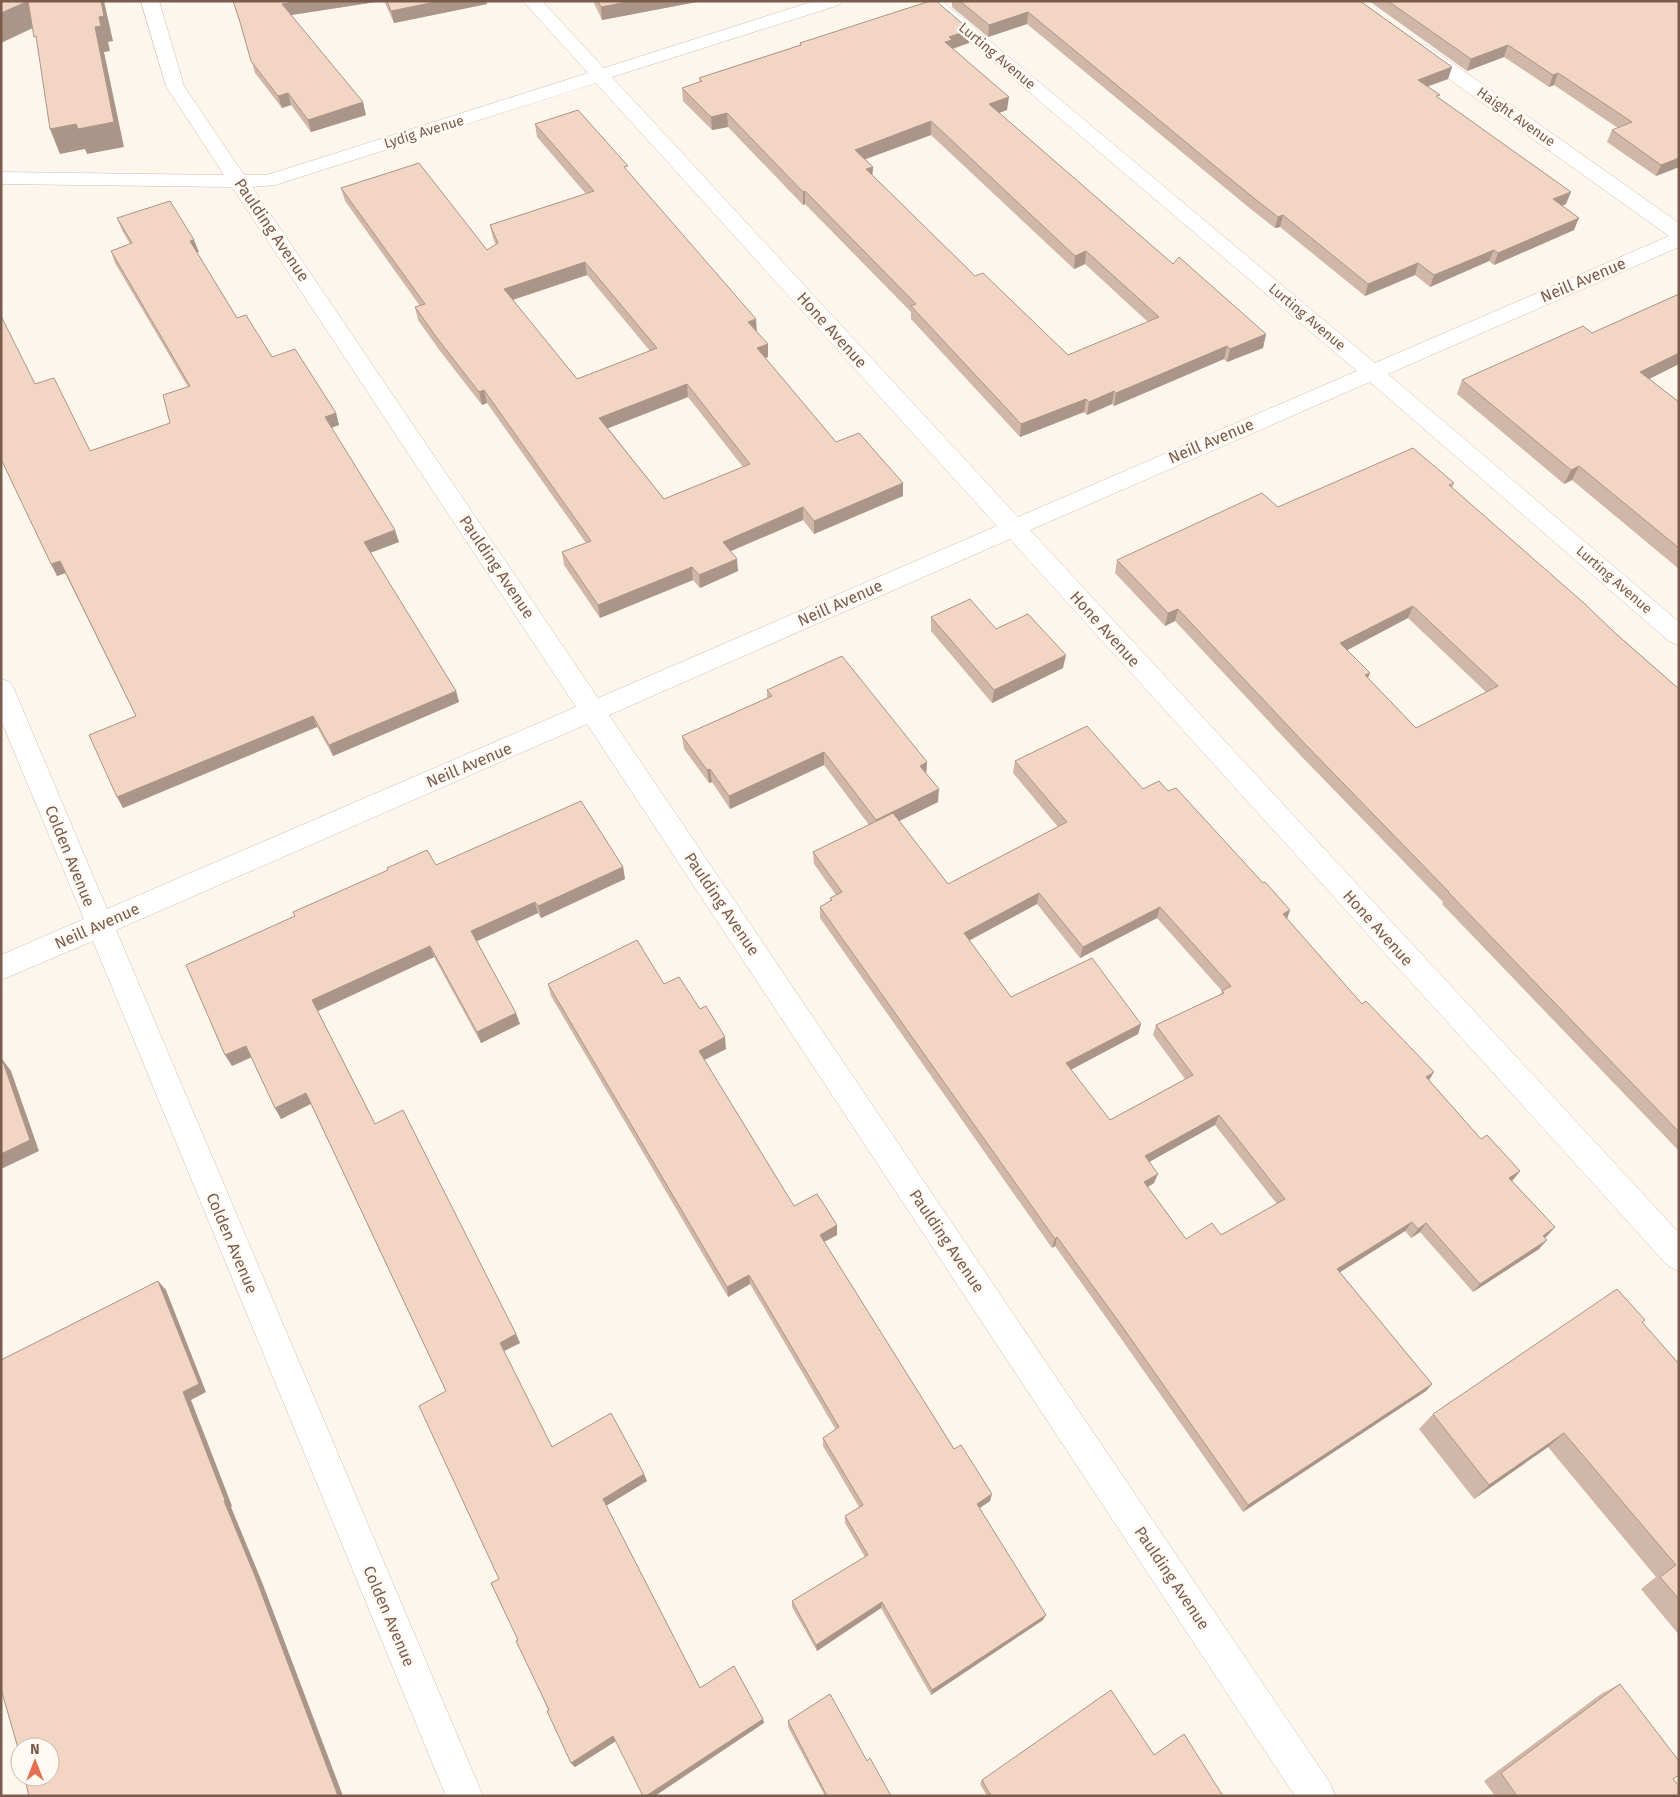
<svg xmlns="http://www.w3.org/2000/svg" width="1680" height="1797" viewBox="0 0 1680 1797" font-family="'Fira Sans',sans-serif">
  <rect width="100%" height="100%" fill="#fdf6ec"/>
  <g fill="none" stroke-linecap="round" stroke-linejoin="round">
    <g stroke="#d1beb0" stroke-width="1">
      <path id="minor" d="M 141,1 L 159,1 L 184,86 L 244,175 L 267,175 L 588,73 L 523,1 L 542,1 L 604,68 L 814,1 L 842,1 L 839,5 L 612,77 L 1018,517 L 1357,371 L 922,1 L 942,1 L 1375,363 L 1669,236 L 1414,54 L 1412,50 L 1414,46 L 1421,44 L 1428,46 L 1679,223 L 1679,247 L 1388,374 L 1679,622 L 1679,645 L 1670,642 L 1370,382 L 1030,530 L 1679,1233 L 1679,1271 L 1668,1266 L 1010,539 L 609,715 L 1330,1783 L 1335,1796 L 1295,1796 L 587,724 L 116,930 L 483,1796 L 446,1796 L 93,941 L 1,980 L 1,955 L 84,919 L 1,720 L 1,679 L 10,682 L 14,689 L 107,909 L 576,707 L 232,187 L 1,184 L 1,172 L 224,175 L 166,86 ZM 596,83 L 997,526 L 598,698 L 252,187 L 275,185 Z"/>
    </g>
    <use href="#minor" fill="#fff" fill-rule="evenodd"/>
  </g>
  <path fill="#d1b7a8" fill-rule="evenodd" d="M 233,1 L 382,1 L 291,15 L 366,115 L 311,132 L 291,105 L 282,108 L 255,73 L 243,31 Z
    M 384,1 L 486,1 L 487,4 L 394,23 Z
    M 593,1 L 702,1 L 602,20 Z
    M 952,1 L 1360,1 L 1452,67 L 1448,79 L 1428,86 L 1439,98 L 1566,204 L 1562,206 L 1574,230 L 1494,265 L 1489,261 L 1430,287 L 1415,275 L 1365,296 L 1280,227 L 1275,228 L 1247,206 L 1027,24 L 988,37 L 952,7 Z
    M 1369,1 L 1679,1 L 1679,167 L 1656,176 L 1607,142 L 1612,130 L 1618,128 L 1554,85 L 1549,87 L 1504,57 L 1467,71 Z
    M 970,30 L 969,43 L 953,49 L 1007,110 L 999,113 L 1173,264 L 1266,334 L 1263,348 L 1227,362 L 1224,359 L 1114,406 L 1112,404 L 1087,415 L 1084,412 L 1020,437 L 911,319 L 911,312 L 805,204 L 803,205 L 728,127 L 712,130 L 683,101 L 682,88 L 700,82 L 699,78 L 800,45 L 800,43 ZM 931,135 L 1074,269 L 1085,264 L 1148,322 L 1068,355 L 975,276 L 872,175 L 873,167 L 865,159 Z
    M 535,124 L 628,172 L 757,332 L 768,357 L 765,358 L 836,442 L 903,483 L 903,496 L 814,534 L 803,520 L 731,551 L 738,571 L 700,588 L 693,580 L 600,618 L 564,565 L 562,552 L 586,543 L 487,403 L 482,405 L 440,351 L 418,320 L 415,307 L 420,306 L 345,201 L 341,188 L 487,250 L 496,245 L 493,238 L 490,225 L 586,194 L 537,137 ZM 587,275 L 650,351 L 577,379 L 513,300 ZM 688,397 L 743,467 L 664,499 L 608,428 Z
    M 117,218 L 199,252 L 196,252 L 237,318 L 272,357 L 336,413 L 339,425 L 331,428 L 399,542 L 370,553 L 456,691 L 459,702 L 333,756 L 317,727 L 123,808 L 136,716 L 65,573 L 57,576 L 35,384 L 90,451 L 170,423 L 188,387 L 115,263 L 111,251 L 130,244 L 122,230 Z
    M 1679,294 L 1679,364 L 1649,379 L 1679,402 L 1679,569 L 1572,480 L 1564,484 L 1457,394 L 1462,380 L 1592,333 Z
    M 1454,483 L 1452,488 L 1679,689 L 1679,1151 L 1442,904 L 1443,902 L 1302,757 L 1175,621 L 1165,626 L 1115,573 L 1117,560 L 1278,507 ZM 1408,618 L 1486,692 L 1416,728 L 1368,678 L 1347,650 Z
    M 931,617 L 996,629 L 1063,668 L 992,703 L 931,631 Z
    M 767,690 L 927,762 L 926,773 L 938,802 L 899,821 L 948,884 L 1058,827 L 1013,773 L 1015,761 L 1143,789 L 1168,791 L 1290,910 L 1287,919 L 1429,1080 L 1481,1139 L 1520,1171 L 1512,1181 L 1555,1227 L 1545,1238 L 1539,1249 L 1473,1292 L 1420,1232 L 1411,1238 L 1405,1231 L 1340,1272 L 1432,1384 L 1426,1391 L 1243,1512 L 1115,1330 L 1055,1246 L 1052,1248 L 820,918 L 820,907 L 830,901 L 830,898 L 836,895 L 814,864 L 813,852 L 869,825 L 824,765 L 730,809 L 712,782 L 709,783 L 684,749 L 682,736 L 767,698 ZM 1037,904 L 1080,958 L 1157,918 L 1222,991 L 1221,994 L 1156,1025 L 1153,1035 L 1185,1079 L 1110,1120 L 1070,1070 L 1138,1034 L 1141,1024 L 1011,997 L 969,941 ZM 1215,1125 L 1277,1204 L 1221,1235 L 1186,1239 L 1148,1187 L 1154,1183 L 1149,1162 Z
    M 436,865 L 623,867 L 625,879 L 541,918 L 538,913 L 477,941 L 520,1024 L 481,1043 L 434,957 L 318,1011 L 375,1124 L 516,1334 L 520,1343 L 504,1351 L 552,1447 L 647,1481 L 606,1505 L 700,1688 L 764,1723 L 616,1741 L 575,1767 L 571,1763 L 518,1640 L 499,1579 L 446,1391 L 311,1104 L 281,1119 L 251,1057 L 232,1066 Z
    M 548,984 L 700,1009 L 726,1049 L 704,1060 L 794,1206 L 837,1235 L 824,1242 L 954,1449 L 990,1501 L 980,1508 L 1043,1620 L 931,1695 L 881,1608 L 817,1651 L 792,1607 L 792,1601 L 865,1557 L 845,1523 L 845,1516 L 859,1507 L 823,1446 L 823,1438 L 836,1430 L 750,1284 L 728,1297 L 551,996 Z
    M 1642,1323 L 1679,1364 L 1679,1635 L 1641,1589 L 1656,1577 L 1548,1447 L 1474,1499 L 1419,1429 L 1433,1414 Z
    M 1620,1684 L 1673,1779 L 1679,1796 L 1495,1796 L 1484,1781 L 1601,1694 Z
    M 788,1721 L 891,1796 L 825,1796 L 788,1727 Z
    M 1154,1755 L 1223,1796 L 987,1796 L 980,1784 L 982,1780 Z"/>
  <path fill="#aa9588" d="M 28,1 L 37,26 L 1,43 L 1,13 Z
    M 101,1 L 104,1 L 113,41 L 108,42 L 110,51 L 104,52 L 124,147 L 87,154 L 85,149 L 60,154 L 50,129 L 95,27 L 99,17 Z
    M 300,1 L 382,1 L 285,16 L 282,4 Z
    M 440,1 L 486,1 L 487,4 L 394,23 L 391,11 Z
    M 632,1 L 702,1 L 602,20 L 601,7 Z
    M 1028,12 L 1027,24 L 988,37 L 989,25 Z
    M 970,30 L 969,43 L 951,49 L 945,42 L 949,37 Z
    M 1508,45 L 1504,57 L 1467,71 L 1471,59 Z
    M 1452,67 L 1448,79 L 1415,91 L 1418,80 Z
    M 1558,73 L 1554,85 L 1549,87 L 1553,75 Z
    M 288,93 L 291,105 L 282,108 L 278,96 Z
    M 1009,97 L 1007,110 L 988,117 L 989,104 Z
    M 363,102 L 366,115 L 311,132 L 308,120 Z
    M 727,113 L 728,127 L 712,130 L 711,117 Z
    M 931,121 L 931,135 L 855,163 L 855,150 Z
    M 1679,158 L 1679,167 L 1656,176 L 1661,165 Z
    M 873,167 L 872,180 L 866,169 Z
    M 805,191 L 805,204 L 803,205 L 803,192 Z
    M 1571,192 L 1566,204 L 1548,211 L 1553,199 Z
    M 1283,215 L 1280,227 L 1275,228 L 1278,217 Z
    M 1579,218 L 1574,230 L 1494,265 L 1498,253 Z
    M 194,240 L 199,252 L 194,253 L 190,241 Z
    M 1494,250 L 1489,261 L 1430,287 L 1434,275 Z
    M 1086,251 L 1085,264 L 1074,269 L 1075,256 Z
    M 585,262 L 587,275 L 506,302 L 504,289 Z
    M 1418,263 L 1415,275 L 1365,296 L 1368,284 Z
    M 756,319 L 757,332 L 748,322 Z
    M 1266,334 L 1263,348 L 1227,362 L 1230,349 Z
    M 768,344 L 768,357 L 758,361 L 757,348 Z
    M 1227,346 L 1224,359 L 1114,406 L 1116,393 Z
    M 1679,353 L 1679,364 L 1633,387 L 1640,372 Z
    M 687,384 L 688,397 L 601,431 L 599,418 Z
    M 484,390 L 487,403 L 482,405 L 479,392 Z
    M 1114,391 L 1112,404 L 1087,415 L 1089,402 Z
    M 1086,399 L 1084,412 L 1020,437 L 1021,424 Z
    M 336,413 L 339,425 L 328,429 L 325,417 Z
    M 1579,466 L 1572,480 L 1564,484 L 1571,470 Z
    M 903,483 L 903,496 L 814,534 L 814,521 Z
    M 803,507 L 803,520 L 724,554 L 723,542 Z
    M 395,530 L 399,542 L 367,554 L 364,542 Z
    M 737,559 L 738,571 L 700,588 L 699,575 Z
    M 60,561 L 66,573 L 57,576 L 51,564 Z
    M 692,567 L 693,580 L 600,618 L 598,605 Z
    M 1413,606 L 1408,618 L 1336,656 L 1340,643 Z
    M 1178,609 L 1175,621 L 1165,626 L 1168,613 Z
    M 1066,655 L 1063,668 L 992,703 L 994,690 Z
    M 1370,673 L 1365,685 L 1365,675 Z
    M 456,691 L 459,702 L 333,756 L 329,745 Z
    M 313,716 L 317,727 L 123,808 L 117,797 Z
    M 824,752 L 824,765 L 730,809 L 729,796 Z
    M 927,762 L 926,775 L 920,766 Z
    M 710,769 L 712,782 L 709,783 L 707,770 Z
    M 939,789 L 938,802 L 875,833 L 876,820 Z
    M 623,867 L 625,879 L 541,918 L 538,906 Z
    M 1039,893 L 1037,904 L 962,944 L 964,933 Z
    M 535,902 L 538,913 L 475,942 L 471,931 Z
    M 1160,907 L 1157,918 L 1080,958 L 1083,947 Z
    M 1290,910 L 1286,921 L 1283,914 Z
    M 430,946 L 434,957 L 318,1011 L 312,1000 Z
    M 516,1013 L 520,1024 L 481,1043 L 477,1032 Z
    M 1141,1024 L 1138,1034 L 1063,1074 L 1066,1063 Z
    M 725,1037 L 726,1049 L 700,1062 L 699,1051 Z
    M 246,1046 L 252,1057 L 232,1066 L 225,1055 Z
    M 2,1059 L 11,1071 L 39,1151 L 1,1169 Z
    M 1434,1072 L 1428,1082 L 1426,1077 Z
    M 306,1093 L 312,1103 L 281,1119 L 275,1108 Z
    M 1219,1115 L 1215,1125 L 1142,1166 L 1145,1156 Z
    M 1520,1171 L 1513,1180 L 1502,1187 L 1509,1178 Z
    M 1158,1174 L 1154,1183 L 1141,1191 L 1144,1182 Z
    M 1412,1222 L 1405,1231 L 1331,1278 L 1337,1269 Z
    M 1426,1223 L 1420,1232 L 1411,1238 L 1418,1229 Z
    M 837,1225 L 837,1235 L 820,1244 L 820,1235 Z
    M 1555,1227 L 1547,1236 L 1536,1244 L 1543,1236 Z
    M 1057,1237 L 1055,1246 L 1052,1248 L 1055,1239 Z
    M 1547,1240 L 1539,1249 L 1473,1292 L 1480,1284 Z
    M 749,1275 L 750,1284 L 728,1297 L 727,1287 Z
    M 158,1281 L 166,1290 L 206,1392 L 191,1400 L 232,1506 L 231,1507 L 262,1582 L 343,1796 L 338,1796 L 224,1501 L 183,1392 Z
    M 516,1334 L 520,1343 L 504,1351 L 500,1343 Z
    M 1432,1384 L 1426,1391 L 1243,1512 L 1248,1505 Z
    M 1564,1433 L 1548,1447 L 1474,1499 L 1489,1485 Z
    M 644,1474 L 647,1481 L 606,1506 L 603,1499 Z
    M 992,1494 L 990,1501 L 975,1511 L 977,1504 Z
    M 882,1602 L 881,1608 L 817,1651 L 816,1645 Z
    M 1046,1615 L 1043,1620 L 931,1695 L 932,1690 Z
    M 763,1719 L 764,1723 L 655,1796 L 646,1796 Z
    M 613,1736 L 616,1741 L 575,1767 L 571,1763 Z"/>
  <path fill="#f3d5c3" stroke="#aa9588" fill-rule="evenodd" d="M 1,1 L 101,1 L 104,16 L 99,17 L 101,26 L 95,27 L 114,122 L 78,129 L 76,124 L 50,129 L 36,36 L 34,37 L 28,1 L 1,13 Z
    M 233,1 L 300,1 L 282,4 L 363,102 L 308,120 L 288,93 L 278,96 L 251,61 L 240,22 Z
    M 387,1 L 440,1 L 391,11 Z
    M 598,1 L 632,1 L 601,7 Z
    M 930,1 L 936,1 L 970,30 L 949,37 L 952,40 L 945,42 L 1009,97 L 989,104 L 1173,264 L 1179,257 L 1266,334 L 1230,349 L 1227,346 L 1116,393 L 1114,391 L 1089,402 L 1086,399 L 1021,424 L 911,306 L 916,304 L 805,191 L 803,192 L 727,113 L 711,117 L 682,88 L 702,81 L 699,78 L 801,45 L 800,43 ZM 931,121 L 1075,256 L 1086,251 L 1159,317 L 1068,355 L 983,273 L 975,276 L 866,169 L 873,167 L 855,150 Z
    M 960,1 L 1360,1 L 1452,67 L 1418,80 L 1440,95 L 1436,96 L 1571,192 L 1553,199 L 1579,218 L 1498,253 L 1494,250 L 1434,275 L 1418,263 L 1368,284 L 1283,215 L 1278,217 L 1250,195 L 1028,12 L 989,25 Z
    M 1388,1 L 1679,1 L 1679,158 L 1661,165 L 1612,130 L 1632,122 L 1558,73 L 1553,75 L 1508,45 L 1471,59 Z
    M 578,110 L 628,166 L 624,167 L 756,319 L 748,322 L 768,344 L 757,348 L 836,442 L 859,433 L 903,483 L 814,521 L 803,507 L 723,542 L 737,559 L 699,575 L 692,567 L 598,605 L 562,552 L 591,541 L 484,390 L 479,392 L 437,338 L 415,307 L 425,304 L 341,188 L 419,163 L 487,250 L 498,243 L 490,225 L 594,191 L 535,124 ZM 585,262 L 657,348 L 577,379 L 504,289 ZM 687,384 L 750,464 L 664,499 L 599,418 Z
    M 170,201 L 194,240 L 190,241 L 237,318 L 246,315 L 272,357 L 295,349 L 336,413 L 325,417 L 395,530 L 364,542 L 456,691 L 329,745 L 313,716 L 117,797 L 89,735 L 136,716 L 60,561 L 51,564 L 1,459 L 1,316 L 35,384 L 54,378 L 90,451 L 170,423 L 163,395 L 190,386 L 111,251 L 132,243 L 117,218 Z
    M 1679,294 L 1679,353 L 1640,372 L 1679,402 L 1679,548 L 1579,466 L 1571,470 L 1462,380 L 1583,326 L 1592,333 Z
    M 1413,448 L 1454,483 L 1449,485 L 1585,604 L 1615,633 L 1679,689 L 1679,1132 L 1448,892 L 1449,892 L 1306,745 L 1178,609 L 1168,613 L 1117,560 L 1262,493 L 1278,507 ZM 1413,606 L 1498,686 L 1416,728 L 1365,675 L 1370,673 L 1340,643 Z
    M 970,599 L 996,629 L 1028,614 L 1066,655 L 994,690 L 931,617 Z
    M 842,656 L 927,762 L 920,766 L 939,789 L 876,820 L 824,752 L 729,796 L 710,769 L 707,770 L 682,736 L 772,696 L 767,690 Z
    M 1087,726 L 1143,789 L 1159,781 L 1168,791 L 1176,788 L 1263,883 L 1265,882 L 1290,910 L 1283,914 L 1362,1004 L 1366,1001 L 1434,1072 L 1426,1077 L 1481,1139 L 1487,1135 L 1520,1171 L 1509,1178 L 1555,1227 L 1543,1236 L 1547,1240 L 1480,1284 L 1426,1223 L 1418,1229 L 1412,1222 L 1337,1269 L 1432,1384 L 1248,1505 L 1119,1322 L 1057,1237 L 1055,1239 L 820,907 L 832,900 L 830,898 L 842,892 L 813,852 L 893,813 L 948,884 L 1067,822 L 1015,761 ZM 1039,893 L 1083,947 L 1160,907 L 1231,986 L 1222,991 L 1224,993 L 1156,1025 L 1193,1075 L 1110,1120 L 1066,1063 L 1141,1024 L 1092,958 L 1011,997 L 964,933 ZM 1219,1115 L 1285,1199 L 1221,1235 L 1212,1223 L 1186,1239 L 1144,1182 L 1158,1174 L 1145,1156 Z
    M 581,801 L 623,867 L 538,906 L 535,902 L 471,931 L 516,1013 L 477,1032 L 430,946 L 312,1000 L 375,1124 L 403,1110 L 516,1334 L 500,1343 L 552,1447 L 611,1413 L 644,1474 L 603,1499 L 700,1688 L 734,1666 L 763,1719 L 646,1796 L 643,1796 L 613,1736 L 571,1763 L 547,1711 L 549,1710 L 516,1641 L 518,1640 L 491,1583 L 499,1579 L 419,1406 L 446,1391 L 306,1093 L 275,1108 L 246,1046 L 225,1055 L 186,965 L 295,916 L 293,912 L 388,870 L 387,868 L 427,850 L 436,865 Z
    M 637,940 L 664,984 L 679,977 L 700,1009 L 706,1006 L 725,1037 L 699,1051 L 794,1206 L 817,1194 L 837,1225 L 820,1235 L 954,1449 L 961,1445 L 992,1494 L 977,1504 L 1046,1615 L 932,1690 L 882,1602 L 816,1645 L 792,1601 L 868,1555 L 845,1516 L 863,1505 L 823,1438 L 839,1427 L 749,1275 L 727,1287 L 548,984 Z
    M 2,1059 L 30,1140 L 1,1154 L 1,1060 Z
    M 158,1281 L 199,1384 L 183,1392 L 225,1500 L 224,1501 L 255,1576 L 338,1796 L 29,1796 L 26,1784 L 28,1783 L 26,1777 L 50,1777 L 50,1747 L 20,1747 L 20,1755 L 1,1689 L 1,1360 Z
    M 1617,1289 L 1645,1320 L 1642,1322 L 1679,1364 L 1679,1599 L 1660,1577 L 1676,1565 L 1564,1433 L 1489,1485 L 1433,1414 Z
    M 1620,1684 L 1679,1761 L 1679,1775 L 1673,1779 L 1679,1786 L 1679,1796 L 1517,1796 L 1501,1773 Z
    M 1111,1690 L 1154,1755 L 1184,1734 L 1223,1796 L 991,1796 L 982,1780 Z
    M 830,1694 L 867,1761 L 870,1758 L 891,1796 L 827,1796 L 788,1721 Z"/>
  <g text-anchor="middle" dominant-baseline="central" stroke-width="5" stroke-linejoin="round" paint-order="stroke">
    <g font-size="14" fill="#7a5c4d" stroke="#fffaf3">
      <text transform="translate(997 56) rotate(40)">Lurting Avenue</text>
      <text transform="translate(1516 117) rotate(35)">Haight Avenue</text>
      <text transform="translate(424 132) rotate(-17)">Lydig Avenue</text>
      <text transform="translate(1307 317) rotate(40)">Lurting Avenue</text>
      <text transform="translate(1614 580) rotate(41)">Lurting Avenue</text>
    </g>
    <g font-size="16" fill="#7a5c4d" stroke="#fffaf3">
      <text transform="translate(272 230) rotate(56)">Paulding Avenue</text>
      <text transform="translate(1583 280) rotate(-23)">Neill Avenue</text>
      <text transform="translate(832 330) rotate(48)">Hone Avenue</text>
      <text transform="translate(1211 441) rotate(-23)">Neill Avenue</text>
      <text transform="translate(497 567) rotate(56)">Paulding Avenue</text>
      <text transform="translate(840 603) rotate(-24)">Neill Avenue</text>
      <text transform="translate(1105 629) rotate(48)">Hone Avenue</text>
      <text transform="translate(469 765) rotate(-23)">Neill Avenue</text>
      <text transform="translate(70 856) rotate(68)">Colden Avenue</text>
      <text transform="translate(722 904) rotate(56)">Paulding Avenue</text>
      <text transform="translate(97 926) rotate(-24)">Neill Avenue</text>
      <text transform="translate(1378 928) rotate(48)">Hone Avenue</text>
      <text transform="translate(947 1241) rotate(56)">Paulding Avenue</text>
      <text transform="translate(232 1243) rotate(67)">Colden Avenue</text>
      <text transform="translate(1172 1578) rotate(56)">Paulding Avenue</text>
      <text transform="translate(389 1616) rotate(67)">Colden Avenue</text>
    </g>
  </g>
  <rect width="1680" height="1797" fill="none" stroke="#7a5c4d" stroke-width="5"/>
  <g transform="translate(35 1762)"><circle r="24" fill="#fffaf3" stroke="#cabbb1"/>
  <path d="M0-4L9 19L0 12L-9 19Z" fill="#e76f51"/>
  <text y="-8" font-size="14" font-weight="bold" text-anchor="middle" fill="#7a5c4d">N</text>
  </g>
</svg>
